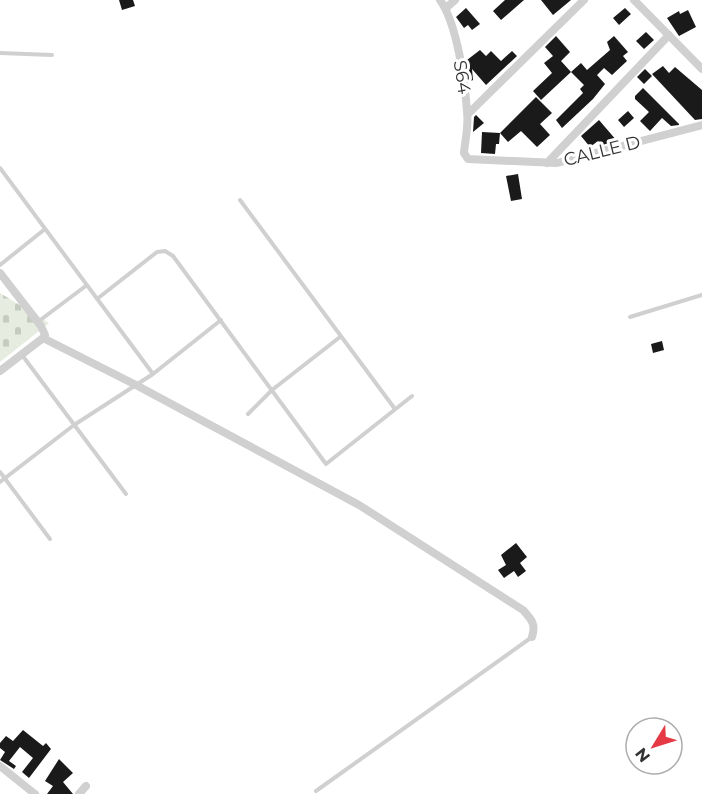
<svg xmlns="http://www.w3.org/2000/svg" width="702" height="794" viewBox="0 0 702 794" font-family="Montserrat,sans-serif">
  <defs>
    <pattern id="cemetery-stones" width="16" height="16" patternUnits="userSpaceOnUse" patternTransform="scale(1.5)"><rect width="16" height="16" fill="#e6ecdf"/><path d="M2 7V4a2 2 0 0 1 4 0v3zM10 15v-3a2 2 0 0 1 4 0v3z" fill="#c6cbc0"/></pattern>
  </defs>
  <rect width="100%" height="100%" fill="#fff"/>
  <path fill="url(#cemetery-stones)" d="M 0,293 L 49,323 L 0,362 Z"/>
  <path fill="#1a1a1a" d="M 119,0 L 133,0 L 135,6 L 122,10 Z
    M 505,0 L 524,0 L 501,20 L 493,11 Z
    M 541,0 L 571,0 L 553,15 Z
    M 466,8 L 480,24 L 472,30 L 468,25 L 464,28 L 456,17 Z
    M 625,8 L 631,14 L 619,25 L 613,18 Z
    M 688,10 L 696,27 L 679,36 L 667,18 L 679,11 L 680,14 Z
    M 646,32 L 654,40 L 644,49 L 636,41 Z
    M 556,36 L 570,52 L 561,61 L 571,72 L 541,100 L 533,91 L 552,73 L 544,63 L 553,56 L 545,47 Z
    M 614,36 L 628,52 L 623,56 L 627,61 L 612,75 L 604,68 L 597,75 L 605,84 L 593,99 L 562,128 L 556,120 L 583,93 L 580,89 L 584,85 L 571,72 L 581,63 L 587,70 L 610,50 L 607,42 Z
    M 480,50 L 486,56 L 491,51 L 501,61 L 512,51 L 517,56 L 486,85 L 472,69 L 473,80 L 471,81 L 467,60 Z
    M 663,66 L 669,73 L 675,67 L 702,90 L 702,119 L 695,120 L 652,74 Z
    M 645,69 L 652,76 L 644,84 L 637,77 Z
    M 643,88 L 679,124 L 679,125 L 671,126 L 662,118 L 650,131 L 640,121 L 649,112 L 635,99 L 635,96 Z
    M 536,97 L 552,113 L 540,124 L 550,135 L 537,147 L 521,131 L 508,142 L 500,133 Z
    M 628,111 L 634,118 L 624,127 L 618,120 Z
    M 476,115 L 484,123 L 473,132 L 474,117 Z
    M 599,120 L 617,141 L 602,145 L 598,141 L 590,147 L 581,136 Z
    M 482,132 L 500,133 L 499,144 L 496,144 L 495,154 L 481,153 Z
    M 518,174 L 522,199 L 511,201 L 506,176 Z
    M 662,341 L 664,350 L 653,353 L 651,344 Z
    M 516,543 L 527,557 L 520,563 L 526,571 L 518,577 L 514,571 L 504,578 L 498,570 L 506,565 L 501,555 Z
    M 23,730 L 43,746 L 46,743 L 51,749 L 29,778 L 22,772 L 33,758 L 20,747 L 9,761 L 16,766 L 14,769 L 0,760 L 5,752 L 0,748 L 0,743 L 6,736 L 13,741 Z
    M 59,759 L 73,773 L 63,782 L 73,794 L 47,794 L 53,786 L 45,781 Z"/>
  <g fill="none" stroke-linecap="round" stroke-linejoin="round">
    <path stroke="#d0d0d0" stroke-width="4" d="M 0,53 L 52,55
      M 0,168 L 153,374
      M 240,200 L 395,409
      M 0,265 L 45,229
      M 97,299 L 157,252 L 165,251 L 173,256 L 326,464 L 412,396
      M 630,317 L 702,295
      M 39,321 L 87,285
      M 22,355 L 126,494
      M 248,414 L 272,390 L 340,337
      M 0,472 L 50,539
      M 0,482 L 74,425 L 153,374 L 221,320
      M 316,791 L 532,637"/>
    <path stroke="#d0d0d0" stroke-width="8" d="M 440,0 C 457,24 465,81 467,112 C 469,125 465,140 464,153 L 468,159 L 557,163 L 702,125
      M 634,0 L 702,69
      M 446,8 L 455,0
      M 468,114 L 584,0
      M 547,163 L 669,35
      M 0,273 L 41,326 L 45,335 L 43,338 L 0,371
      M 43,338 L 136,385 L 359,505 L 523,610 C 532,620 536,624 532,637
      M 0,766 L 35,794
      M 79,794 L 86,786"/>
  </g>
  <g text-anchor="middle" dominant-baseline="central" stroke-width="6" stroke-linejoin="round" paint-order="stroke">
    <g font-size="18" fill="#333" stroke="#fff">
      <text transform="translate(462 77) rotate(81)">S64</text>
      <text transform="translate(602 151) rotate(-14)">CALLE D</text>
    </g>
  </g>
  <g transform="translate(654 746) rotate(232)"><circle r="28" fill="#ffffff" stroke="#adadad" stroke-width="1.5"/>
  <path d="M0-4.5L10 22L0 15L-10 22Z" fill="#e63946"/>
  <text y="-9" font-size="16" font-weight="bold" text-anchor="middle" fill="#333333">N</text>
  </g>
</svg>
